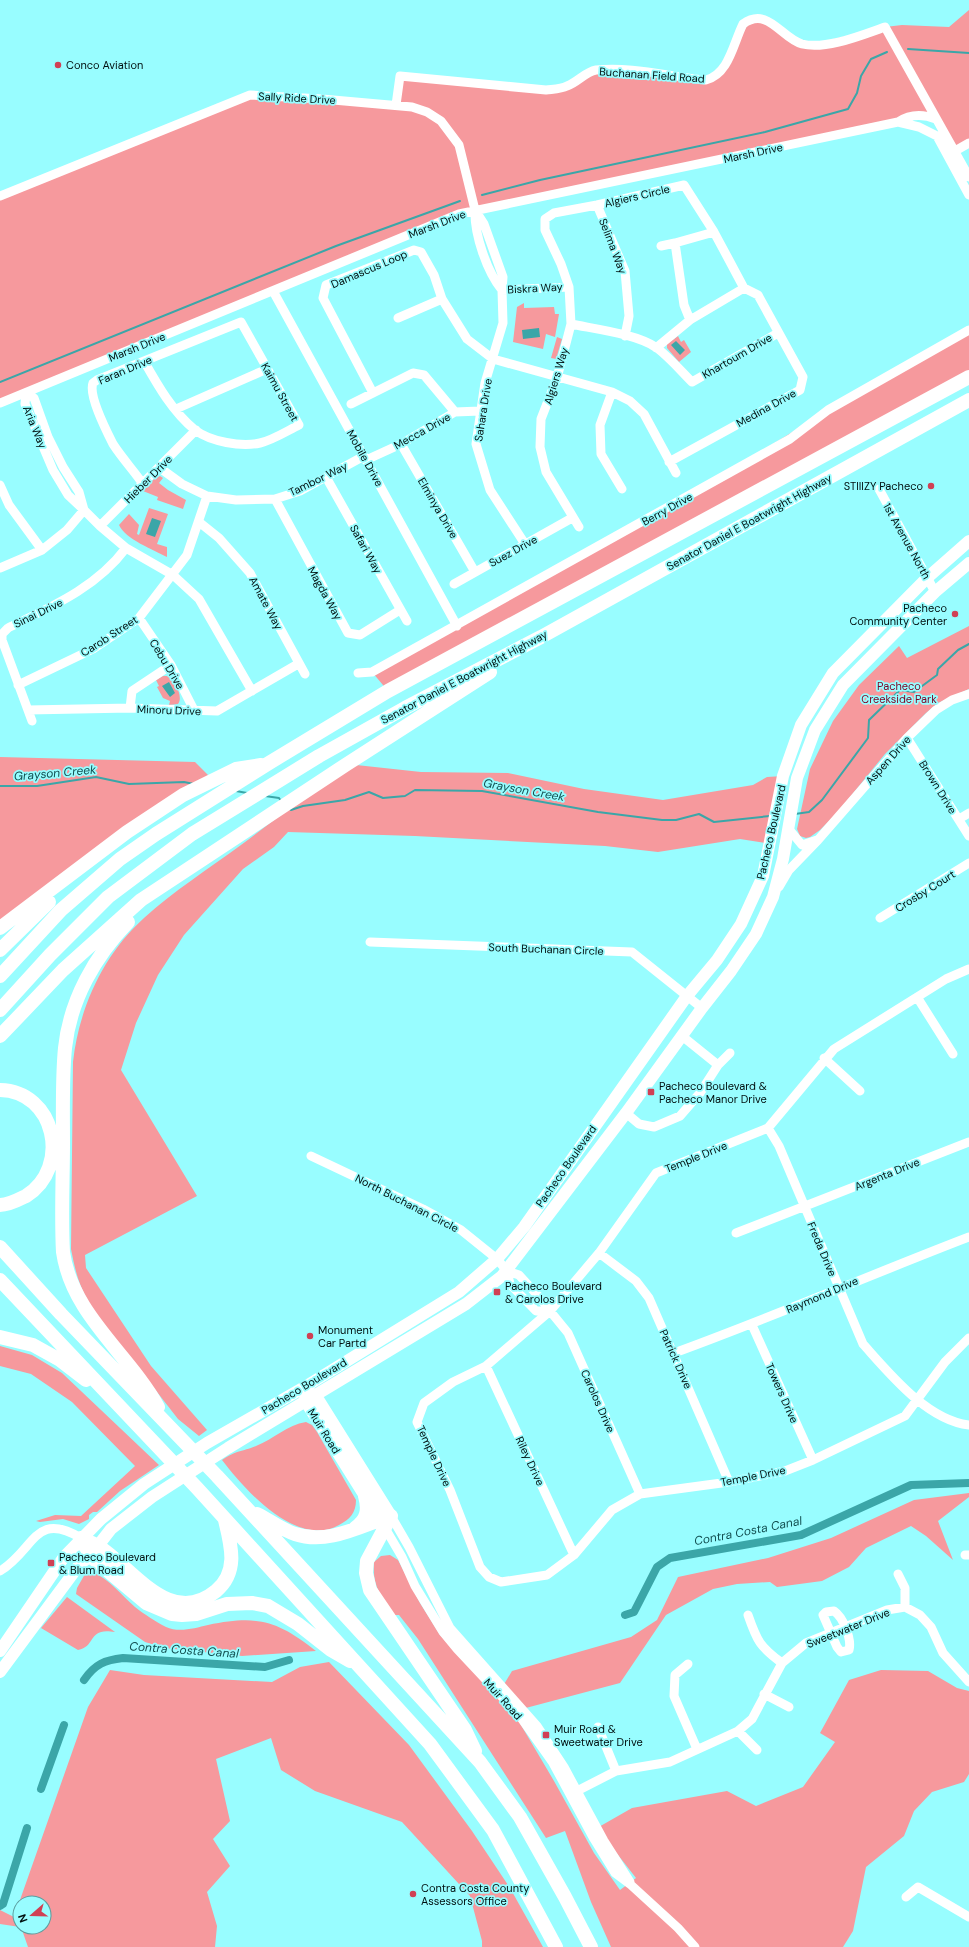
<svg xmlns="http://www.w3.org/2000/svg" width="969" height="1947" viewBox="0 0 969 1947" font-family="'DM Sans',sans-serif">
  <rect width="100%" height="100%" fill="#98fdff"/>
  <path fill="#f6999d" d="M 969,10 L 969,143 L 955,151 L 932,119 L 926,115 L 475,210 L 0,403 L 0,196 L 250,95 L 396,105 L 400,76 L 561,89 L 589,72 L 713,78 L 736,38 L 754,19 L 808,45 L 885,27 L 902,25 L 949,27 Z
    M 524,303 L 524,308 L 554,307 L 555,314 L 559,314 L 555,337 L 546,334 L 543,349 L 513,342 L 517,307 Z
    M 969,330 L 969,377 L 388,691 L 372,672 L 690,495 L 828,410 Z
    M 678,336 L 681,342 L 684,340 L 691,352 L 679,362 L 667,348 L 667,344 Z
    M 557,337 L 562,339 L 556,359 L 551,358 Z
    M 160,476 L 163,478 L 159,483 L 168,490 L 186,500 L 183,509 L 157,500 L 158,497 L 143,491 L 155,478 Z
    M 149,508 L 168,514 L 157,544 L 167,547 L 167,557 C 154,550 125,539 119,525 L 129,514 L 139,525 L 137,534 L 139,535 Z
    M 969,626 L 969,689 L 938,703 L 926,713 L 885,754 L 837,813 L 820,830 L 810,837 L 806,838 L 800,836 L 797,829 L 810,769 L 833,721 L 859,685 L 899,646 L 907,658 Z
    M 163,676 L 167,676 C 174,680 184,696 178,704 L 169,705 L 170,701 L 163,698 L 157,687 L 159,686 L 156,680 Z
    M 0,757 L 195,762 L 212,779 L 0,928 Z
    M 347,764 L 421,772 L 508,773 L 584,789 L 663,800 L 753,785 L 767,777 L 783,776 L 771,844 L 740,839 L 658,852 L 605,846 L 415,836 L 288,832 L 274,847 L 243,869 L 184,935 L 158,975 L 136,1023 L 121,1070 L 197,1196 L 85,1255 L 86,1268 L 151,1366 L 207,1430 L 199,1436 L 178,1419 L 94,1311 C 80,1289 76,1275 71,1249 L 73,1062 C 79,1008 103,955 144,918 C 174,891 208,869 241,845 C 276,819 311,791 347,764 Z
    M 0,1346 L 32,1355 L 62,1373 L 159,1465 L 120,1491 L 97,1512 L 93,1512 L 89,1515 L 89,1519 L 79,1524 L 63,1519 L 40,1522 L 36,1521 L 55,1515 L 81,1516 L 135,1466 L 72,1402 L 31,1374 L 0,1366 Z
    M 306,1422 L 312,1425 L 317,1432 L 356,1500 C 356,1513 350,1519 339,1525 C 297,1549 244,1489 222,1460 C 237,1450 241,1452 256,1446 C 274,1439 287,1425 306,1422 Z
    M 969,1493 L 969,1497 L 938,1521 L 953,1560 L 926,1536 L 911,1526 L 866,1548 L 849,1567 L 822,1581 L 777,1587 L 770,1582 L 737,1584 L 713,1589 L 666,1615 L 620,1683 L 522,1709 L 503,1686 L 512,1671 L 631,1637 L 657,1620 L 678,1577 L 768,1558 L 831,1538 L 914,1500 Z
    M 390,1555 L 398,1560 L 420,1603 L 440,1635 L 518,1720 L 554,1781 L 594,1853 L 620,1890 L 636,1878 L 597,1828 L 632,1808 L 727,1791 L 756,1806 L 803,1787 L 835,1742 L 820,1733 L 849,1680 L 881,1670 L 928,1671 L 957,1688 L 969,1691 L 969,1774 L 964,1782 L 932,1792 L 914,1811 L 904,1836 L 866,1867 L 853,1931 L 843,1947 L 611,1947 L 591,1902 L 565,1831 L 546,1838 L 418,1639 L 399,1615 L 393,1615 C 381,1596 372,1586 374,1562 L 381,1556 Z
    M 92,1572 C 110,1579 121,1595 135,1607 C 144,1614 156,1622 166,1627 C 179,1633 195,1628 208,1625 C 257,1615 277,1620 316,1651 L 242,1656 L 164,1648 L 145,1642 L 76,1594 L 77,1588 L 85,1574 Z
    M 67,1597 L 115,1632 C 87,1627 97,1646 78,1650 L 41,1628 Z
    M 329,1662 L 409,1745 L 472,1831 L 510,1888 L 543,1947 L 482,1947 L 482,1941 L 470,1896 L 402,1822 L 315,1791 L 281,1770 L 271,1738 L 216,1759 L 230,1821 L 213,1839 L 230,1866 L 207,1892 L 217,1926 L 215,1947 L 28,1947 L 21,1927 L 44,1927 L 44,1903 L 20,1903 L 20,1927 L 0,1924 L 0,1910 L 14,1917 L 88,1707 L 110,1670 L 144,1675 L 272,1682 L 300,1667 Z"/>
  <path fill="#3ba6a8" d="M 539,328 L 540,337 L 523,339 L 522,330 Z
    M 676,341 L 685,350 L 680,355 L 671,345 Z
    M 152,518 L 161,521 L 155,537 L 146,534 Z
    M 169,682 L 175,693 L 170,697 L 162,686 Z"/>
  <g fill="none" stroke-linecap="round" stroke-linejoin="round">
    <path stroke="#3ba6a8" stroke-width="2" d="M 908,49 L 969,53
      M 482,195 L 540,180 L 765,132 L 848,109 L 857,93 L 861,76 L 871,59 L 887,52
      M 0,382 L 336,246 L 460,201
      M 0,786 L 37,786 L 96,777 L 129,784 L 184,782 L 194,784
      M 236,791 L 247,793
      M 265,796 L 279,798 L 281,801
      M 289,808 L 291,810 L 303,806 L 345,800 L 369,792 L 383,798 L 405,796 L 415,790 L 482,791 L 598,812 L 662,820 L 676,820 L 699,814 L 714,822 L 770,816
      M 795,814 L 809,812 L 822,800 L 868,738 L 869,720 L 900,690 L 914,692 L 937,675 L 938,669 L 958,650 L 969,644"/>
    <path stroke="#3ba6a8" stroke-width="8" d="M 625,1615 L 634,1612 L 657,1567 L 670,1558 L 801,1535 L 911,1485 L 969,1483
      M 84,1680 C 95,1664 105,1660 123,1658 L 265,1667 L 289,1660
      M 41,1789 L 64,1725
      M 0,1906 L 3,1904 L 27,1828"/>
    <path stroke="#fff" stroke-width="9" d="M 396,105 L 400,76 L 546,90 C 554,89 561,89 567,86 C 578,82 585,72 596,70 C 631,66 671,77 706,80 C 729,74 733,44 743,24 C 768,6 781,38 802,44 C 826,50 862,35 885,27 L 969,177
      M 898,122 L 919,127 L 937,136 L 969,195
      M 955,151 L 969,143
      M 0,196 L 250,95 L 322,99 L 412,107 L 427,112 L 441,121 L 459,145 L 475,210 L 484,224 L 503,277 L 502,290 C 487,272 474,234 475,210
      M 597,205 L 625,271 L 629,316 L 625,336
      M 661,246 L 675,243
      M 273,291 L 457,626
      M 398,318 L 442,299
      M 690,320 L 684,305 L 675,243 L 714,232
      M 571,324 C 595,329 637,334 657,348 C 670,358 681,371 692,382 L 778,333
      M 656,348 L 690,320 L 744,288
      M 612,392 L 600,425 L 601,454 L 622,489
      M 26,393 L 34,398 L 48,437 L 63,467 L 79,492 L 84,510 L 68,495 L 53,470 L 25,404 Z
      M 373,393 L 323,298 L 326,285 L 414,250 L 421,252 L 434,275 L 442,299 L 467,339 L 493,359 L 612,392 L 630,401 L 644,414 L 676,473
      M 0,403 L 459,214 L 898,122 C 910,114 923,114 936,119
      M 351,404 L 413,373 L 424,375 L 455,412
      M 176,409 L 267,369
      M 401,444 L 475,572
      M 366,460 L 401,444 L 455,412 L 480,411
      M 669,462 L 800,390 L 803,377 L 758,295 L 744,288
      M 160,468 L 182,484 L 207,496 L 236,500 L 275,499 L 300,491 L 364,456
      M 326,477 L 407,621
      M 143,484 C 134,471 122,458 113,444 C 107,432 88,395 93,383 L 97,380 L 241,322 L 299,425 C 287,431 273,440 260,443 C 241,447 211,442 195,430 C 173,412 158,386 144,361
      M 0,485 L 9,505 L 42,550 L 0,568
      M 879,489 L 935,592
      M 275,499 L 348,633 L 360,635 L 400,610
      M 199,522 L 219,538 L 250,573 L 305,674
      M 100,526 L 196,430
      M 579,527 L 546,472 L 540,447 L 541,419 L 557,378 L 571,324 L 569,287 L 561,264 L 545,230 L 545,219 L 554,213 L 597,205 L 684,185 L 714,232 L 744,288
      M 525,544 L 490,490 L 476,444 L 485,383 L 503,323 L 502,290 L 569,287
      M 42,550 L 67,530 L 84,510 L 100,526 L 126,548 L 173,575 L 199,599 L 252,691
      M 454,584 L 572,518
      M 139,618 L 171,665 L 194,710
      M 358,673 L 372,672 L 790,439 L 828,410 L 969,330
      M 18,685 L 93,649 L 139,618 L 187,555 L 207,496
      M 130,708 L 132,691 L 171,665
      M 28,710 L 130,708 L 217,711 L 298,664
      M 32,721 L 2,640 L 2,634 L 8,628 C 51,607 96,588 126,548
      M 907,738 L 969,836
      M 959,819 L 969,813
      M 788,828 L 802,845 L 817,840
      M 779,887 L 789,870 L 818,840 L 907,738 L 936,710 L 952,700 L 969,694
      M 880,918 L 969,863
      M 370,942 L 632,952 L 702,1008
      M 969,969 L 946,979 L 834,1049 L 768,1128 L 656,1173 L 599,1253 L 550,1311 L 486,1366 L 453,1382 L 424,1403 L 417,1422 L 450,1490 L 480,1567 L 489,1577 L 501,1582 L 547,1575 L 574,1555 L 612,1510 L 640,1494 L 729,1482 L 785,1471 L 813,1460 L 905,1416 L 945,1362 L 969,1338
      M 917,997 L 953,1054
      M 682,1036 L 718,1065
      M 824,1058 L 860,1091
      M 626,1113 L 639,1124 L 654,1127 L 680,1116 L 700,1093 L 718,1065 L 730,1053
      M 768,1128 L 779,1146 L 863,1344 C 890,1374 927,1420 969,1425
      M 311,1156 L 423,1209 L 461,1230 L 497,1259 L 507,1271 L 510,1284 L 536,1311 L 550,1311 L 541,1299 L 519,1275 L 507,1271
      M 736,1233 L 969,1142
      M 599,1253 L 636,1281 L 649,1298 L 729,1482
      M 550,1311 L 568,1333 L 640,1494
      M 752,1325 L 813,1460
      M 674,1353 C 773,1317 870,1275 969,1237
      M 486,1366 L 574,1555
      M 391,1516 L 409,1547 L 450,1628 L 537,1726 L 564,1767 L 604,1841 L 630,1882
      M 385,1528 L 402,1557 L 415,1586 L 443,1632 L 457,1649 L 519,1715 L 553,1763 L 594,1839 L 615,1873 L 631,1885 L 678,1928 L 695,1947
      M 965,1555 L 969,1555
      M 0,1571 C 35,1550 34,1510 81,1538
      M 898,1574 L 905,1588 L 905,1607
      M 834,1611 C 843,1617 852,1639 849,1650 L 841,1652 L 837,1647 L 823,1615 L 826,1612 Z
      M 748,1615 C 757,1641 760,1647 782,1663
      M 688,1664 L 675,1675 L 674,1696 L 697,1749
      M 764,1694 L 789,1707
      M 598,1727 L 616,1771
      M 738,1731 L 757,1750
      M 577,1791 L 616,1771 L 670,1762 L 738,1731 L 752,1719 L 782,1663 L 806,1643 L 887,1610 L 905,1607 L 920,1615 L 931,1627 L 943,1653 L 969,1682
      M 906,1897 L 918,1887 L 969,1917"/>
    <path stroke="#fff" stroke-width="12" d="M 309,1392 L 316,1396 L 391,1516
      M 305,1395 L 306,1402 L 385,1528
      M 0,1651 L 64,1557 L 101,1519 L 144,1484 L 207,1443 L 303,1388 L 459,1292 L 497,1259 L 524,1227 L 687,996 L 717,960 L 741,924 L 763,876 L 783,776 L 801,725 L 833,673 L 927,578 L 969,541
      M 0,1672 L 80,1564 L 90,1556 L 111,1529 L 152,1497 L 228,1448 L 466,1304 L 502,1276 L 626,1113 L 702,1008 L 731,971 L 756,934 L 773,897 L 783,859 L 797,778 L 815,730 L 843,685 L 935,592 L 969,563"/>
    <path stroke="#fff" stroke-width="14" d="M 128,922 C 95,956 70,1000 65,1048 C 62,1079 63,1111 63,1143 C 63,1179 61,1216 63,1252 C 72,1315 129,1354 158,1407
      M 0,928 L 127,832 L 183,795 L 236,769 L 261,765
      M 0,950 L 49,902
      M 0,976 L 61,910 L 120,859 L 156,834 L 269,763 L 388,691 L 969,377
      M 0,1010 L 50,955 L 108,897 L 192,834 L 319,756 L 405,708 L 541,637 L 969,400
      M 0,1036 L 63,970 L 141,900 L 347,764 L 490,672
      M 0,1090 C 55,1091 72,1167 26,1196 C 18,1200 9,1205 0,1205
      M 0,1247 L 61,1314 L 217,1476 L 480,1762 L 520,1817 L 565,1897 L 591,1947
      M 0,1280 L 197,1488 L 430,1744 L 493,1830 L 556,1947
      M 0,1337 L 33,1345 L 60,1360 L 86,1380
      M 257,1514 C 269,1520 282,1530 295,1534 C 328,1545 360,1526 391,1516
      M 391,1516 L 367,1561 L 366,1573 L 370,1590 L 465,1730 L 475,1751
      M 355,1528 C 367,1520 369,1510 365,1496
      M 81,1538 L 90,1556 L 146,1603 L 172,1614 L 182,1615 L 196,1614 L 227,1604 L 252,1603 L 268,1606 L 298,1624 L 331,1650 L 350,1661
      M 81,1538 C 86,1541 93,1543 98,1546 C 133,1568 170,1629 216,1591 C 239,1572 231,1545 225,1520"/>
  </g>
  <g fill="#d04054" stroke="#98fdff" stroke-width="1.5">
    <circle cx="58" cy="65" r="4"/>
    <circle cx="931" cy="486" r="4"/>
    <circle cx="955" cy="614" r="4"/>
    <rect x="647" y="1088" width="8" height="8" rx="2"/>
    <rect x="493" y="1288" width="8" height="8" rx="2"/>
    <circle cx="310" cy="1336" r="4"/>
    <rect x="47" y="1559" width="8" height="8" rx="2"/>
    <rect x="542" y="1731" width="8" height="8" rx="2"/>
    <circle cx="413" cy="1894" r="4"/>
  </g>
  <g text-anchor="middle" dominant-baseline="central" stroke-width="3.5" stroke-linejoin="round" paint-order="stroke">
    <g font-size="11" fill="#000f0f" stroke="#98fdff" text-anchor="start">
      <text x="66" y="65">Conco Aviation</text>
      <text x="923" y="486" text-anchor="end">STIIIZY Pacheco</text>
      <text x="947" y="608" text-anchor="end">Pacheco<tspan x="947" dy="13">Community Center</tspan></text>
      <text x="659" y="1086">Pacheco Boulevard &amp;<tspan x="659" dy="13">Pacheco Manor Drive</tspan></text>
      <text x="505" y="1286">Pacheco Boulevard<tspan x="505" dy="13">&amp; Carolos Drive</tspan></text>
      <text x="318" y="1330">Monument<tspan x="318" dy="13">Car Partd</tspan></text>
      <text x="59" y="1557">Pacheco Boulevard<tspan x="59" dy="13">&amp; Blum Road</tspan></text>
      <text x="554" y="1729">Muir Road &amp;<tspan x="554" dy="13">Sweetwater Drive</tspan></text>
      <text x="421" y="1888">Contra Costa County<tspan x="421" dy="13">Assessors Office</tspan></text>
    </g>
    <g font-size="11" fill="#000f0f" stroke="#98fdff">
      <text transform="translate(652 75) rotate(4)">Buchanan Field Road</text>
      <text transform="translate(297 98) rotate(3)">Sally Ride Drive</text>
      <text transform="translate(753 153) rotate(-12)">Marsh Drive</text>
      <text transform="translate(637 196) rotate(-13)">Algiers Circle</text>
      <text transform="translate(437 224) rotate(-21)">Marsh Drive</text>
      <text transform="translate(613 246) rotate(69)">Selima Way</text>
      <text transform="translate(369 269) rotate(-23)">Damascus Loop</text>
      <text transform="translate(535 288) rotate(-3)">Biskra Way</text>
      <text transform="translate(137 347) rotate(-22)">Marsh Drive</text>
      <text transform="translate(737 356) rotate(-30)">Khartoum Drive</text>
      <text transform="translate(125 370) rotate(-23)">Faran Drive</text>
      <text transform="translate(556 376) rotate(-73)">Algiers Way</text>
      <text transform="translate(280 392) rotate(61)">Kaimu Street</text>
      <text transform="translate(766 408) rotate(-29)">Medina Drive</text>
      <text transform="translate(483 410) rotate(-81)">Sahara Drive</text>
      <text transform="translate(35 427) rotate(68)">Aria Way</text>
      <text transform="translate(422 431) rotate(-29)">Mecca Drive</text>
      <text transform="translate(365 458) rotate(61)">Mobile Drive</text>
      <text transform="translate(148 479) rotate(-45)">Hieber Drive</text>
      <text transform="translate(318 479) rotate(-26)">Tambor Way</text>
      <text transform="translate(438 508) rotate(60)">Elminya Drive</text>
      <text transform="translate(667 509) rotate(-29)">Berry Drive</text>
      <text transform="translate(749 522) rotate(-29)">Senator Daniel E Boatwright Highway</text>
      <text transform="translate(907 541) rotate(61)">1st Avenue North</text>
      <text transform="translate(366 549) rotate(61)">Safari Way</text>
      <text transform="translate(513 551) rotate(-29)">Suez Drive</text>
      <text transform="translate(325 593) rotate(61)">Magda Way</text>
      <text transform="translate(266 603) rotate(62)">Amate Way</text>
      <text transform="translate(38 613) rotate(-26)">Sinai Drive</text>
      <text transform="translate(109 636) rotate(-33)">Carob Street</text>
      <text transform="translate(167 664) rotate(59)">Cebu Drive</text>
      <text transform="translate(464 677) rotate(-28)">Senator Daniel E Boatwright Highway</text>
      <text transform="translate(169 710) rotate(2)">Minoru Drive</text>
      <text transform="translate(888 760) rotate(-48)">Aspen Drive</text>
      <text transform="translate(938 787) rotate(58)">Brown Drive</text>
      <text transform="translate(771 832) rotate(-77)">Pacheco Boulevard</text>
      <text transform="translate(925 891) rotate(-32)">Crosby Court</text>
      <text transform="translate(546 949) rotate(2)">South Buchanan Circle</text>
      <text transform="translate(696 1157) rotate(-22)">Temple Drive</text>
      <text transform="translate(566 1166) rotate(-55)">Pacheco Boulevard</text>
      <text transform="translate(887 1174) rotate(-22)">Argenta Drive</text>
      <text transform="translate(407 1203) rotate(27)">North Buchanan Circle</text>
      <text transform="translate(822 1249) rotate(67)">Freda Drive</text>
      <text transform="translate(822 1295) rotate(-23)">Raymond Drive</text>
      <text transform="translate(676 1359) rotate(66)">Patrick Drive</text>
      <text transform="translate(304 1386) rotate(-31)">Pacheco Boulevard</text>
      <text transform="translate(782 1393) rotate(66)">Towers Drive</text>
      <text transform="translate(598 1401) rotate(66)">Carolos Drive</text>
      <text transform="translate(324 1431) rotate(58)">Muir Road</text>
      <text transform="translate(434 1456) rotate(65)">Temple Drive</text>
      <text transform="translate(530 1461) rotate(65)">Riley Drive</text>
      <text transform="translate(753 1476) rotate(-11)">Temple Drive</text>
      <text transform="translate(848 1628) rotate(-22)">Sweetwater Drive</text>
      <text transform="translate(503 1699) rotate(48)">Muir Road</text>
    </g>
    <g font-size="11" fill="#7e0323" stroke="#98fdff">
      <text x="899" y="686">Pacheco<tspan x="899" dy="13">Creekside Park</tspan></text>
    </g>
    <g font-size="12" font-style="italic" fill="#135052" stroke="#98fdff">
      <text transform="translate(55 773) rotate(-5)">Grayson Creek</text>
      <text transform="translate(524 790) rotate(10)">Grayson Creek</text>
      <text transform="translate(748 1531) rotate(-11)">Contra Costa Canal</text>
      <text transform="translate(184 1650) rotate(4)">Contra Costa Canal</text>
    </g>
  </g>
  <g transform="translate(32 1915) rotate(250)"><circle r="19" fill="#98fdff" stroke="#5b9e9f"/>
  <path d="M0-3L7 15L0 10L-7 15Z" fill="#d04054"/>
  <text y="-6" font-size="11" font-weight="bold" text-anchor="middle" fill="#000f0f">N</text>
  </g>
</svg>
